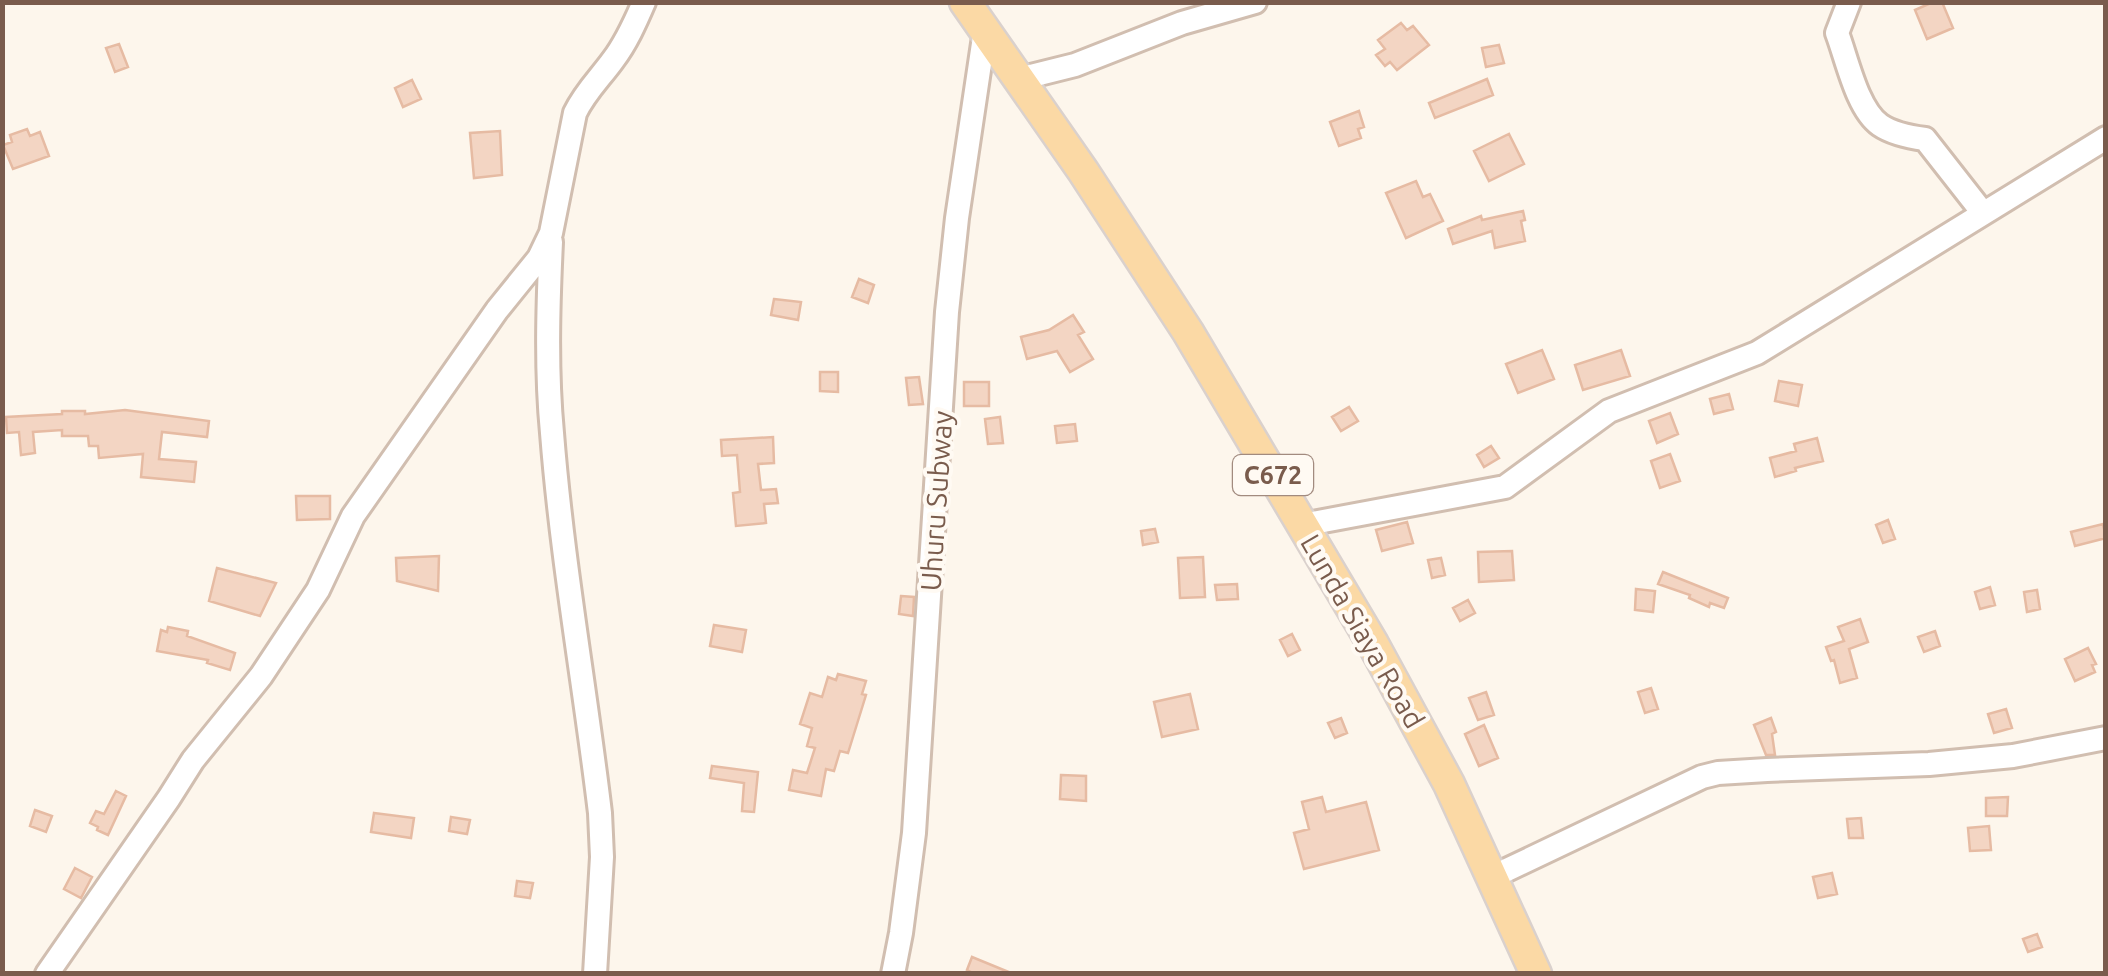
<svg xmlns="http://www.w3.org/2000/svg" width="2108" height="976" viewBox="0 0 2108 976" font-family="Ubuntu,sans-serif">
  <rect width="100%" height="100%" fill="#fdf6ec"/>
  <path fill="#f3d5c3" stroke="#e6bba3" stroke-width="2.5" d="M 1933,2 L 1942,2 L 1953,28 L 1927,39 L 1915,10 Z
    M 1401,23 L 1407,30 L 1413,26 L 1429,45 L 1397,70 L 1390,62 L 1385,66 L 1376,55 L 1385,49 L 1378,40 Z
    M 119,44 L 128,67 L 115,72 L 106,48 Z
    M 1499,45 L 1504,63 L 1486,67 L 1482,48 Z
    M 1487,79 L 1493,95 L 1435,118 L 1429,103 Z
    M 412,80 L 421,99 L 403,107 L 395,88 Z
    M 1359,111 L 1364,127 L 1358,129 L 1361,138 L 1339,146 L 1330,122 Z
    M 27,129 L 30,136 L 40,132 L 49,156 L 13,169 L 3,145 L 12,142 L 10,135 Z
    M 500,131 L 502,175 L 474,178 L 470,133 Z
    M 1509,134 L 1524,164 L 1489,181 L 1474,151 Z
    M 1416,181 L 1423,197 L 1430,194 L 1443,221 L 1406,238 L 1386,193 Z
    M 1523,211 L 1525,220 L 1521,221 L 1525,241 L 1495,248 L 1492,231 L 1453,244 L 1448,229 L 1481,216 L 1482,220 Z
    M 859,279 L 874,285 L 868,303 L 852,297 Z
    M 774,299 L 801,302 L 798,320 L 771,315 Z
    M 1073,315 L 1084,332 L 1078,335 L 1093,359 L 1070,372 L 1057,351 L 1027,359 L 1021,337 L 1049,330 Z
    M 1542,350 L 1554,379 L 1518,393 L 1506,364 Z
    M 1621,350 L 1630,376 L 1583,390 L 1575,365 Z
    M 820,372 L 838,372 L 838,392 L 820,391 Z
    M 919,377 L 923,404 L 909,405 L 906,378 Z
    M 1779,381 L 1802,385 L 1798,406 L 1775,401 Z
    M 964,382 L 989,382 L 989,406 L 964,406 Z
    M 1729,394 L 1733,409 L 1714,414 L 1710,399 Z
    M 1349,407 L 1358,421 L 1341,431 L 1332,417 Z
    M 125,410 L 209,421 L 207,437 L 162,432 L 159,459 L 196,462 L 194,482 L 141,477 L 143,454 L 99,458 L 98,446 L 89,446 L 88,436 L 62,436 L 62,430 L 33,432 L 35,453 L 21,455 L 19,432 L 7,433 L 6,417 L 62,414 L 62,411 L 85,411 L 85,414 Z
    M 1670,413 L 1678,434 L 1657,443 L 1649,421 Z
    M 1000,417 L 1003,443 L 988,444 L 985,419 Z
    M 1075,424 L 1077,441 L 1057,443 L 1055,426 Z
    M 773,437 L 774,463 L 758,464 L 761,490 L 776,489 L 778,503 L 764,504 L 766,523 L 736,526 L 733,493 L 740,492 L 737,455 L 722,456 L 721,440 Z
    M 1817,438 L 1823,461 L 1795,468 L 1796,471 L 1775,477 L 1770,458 L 1796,451 L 1794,444 Z
    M 1491,446 L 1499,458 L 1484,467 L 1477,455 Z
    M 1670,454 L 1680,481 L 1660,488 L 1651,461 Z
    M 296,496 L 330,496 L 330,519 L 297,520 Z
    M 1888,520 L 1895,539 L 1883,543 L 1876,525 Z
    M 1407,522 L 1413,543 L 1382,551 L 1376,530 Z
    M 2103,524 L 2106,538 L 2075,546 L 2071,532 Z
    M 1155,529 L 1158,542 L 1143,545 L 1141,531 Z
    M 1512,551 L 1514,580 L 1479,582 L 1478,552 Z
    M 439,556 L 438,591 L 397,581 L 396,558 Z
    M 1203,557 L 1205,597 L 1180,598 L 1178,558 Z
    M 1441,558 L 1445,575 L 1432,578 L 1428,560 Z
    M 217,568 L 276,583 L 260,616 L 209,601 Z
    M 1663,572 L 1728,598 L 1724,608 L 1710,603 L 1709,607 L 1689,598 L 1690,595 L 1658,584 Z
    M 1237,584 L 1238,599 L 1217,600 L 1215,585 Z
    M 1990,587 L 1995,605 L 1980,609 L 1975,592 Z
    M 1636,589 L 1655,591 L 1653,612 L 1635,610 Z
    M 2037,590 L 2040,609 L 2027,612 L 2024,592 Z
    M 901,596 L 914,597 L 913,616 L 899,614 Z
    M 1468,600 L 1475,613 L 1460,621 L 1453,608 Z
    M 1860,619 L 1868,642 L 1849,649 L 1857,678 L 1840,683 L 1834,660 L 1831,661 L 1826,647 L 1844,641 L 1838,627 Z
    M 714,625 L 746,630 L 742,652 L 710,646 Z
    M 168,627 L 188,631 L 187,636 L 235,653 L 230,670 L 207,663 L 208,660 L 157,651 L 161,630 L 167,632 Z
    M 1935,631 L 1940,646 L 1924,652 L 1918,637 Z
    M 1292,634 L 1300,650 L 1288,656 L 1280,640 Z
    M 2088,648 L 2096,664 L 2092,665 L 2095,672 L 2075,681 L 2065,659 Z
    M 838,674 L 866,681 L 862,694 L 866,695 L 848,753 L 840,751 L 834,771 L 826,769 L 821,796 L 789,790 L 793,770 L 807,773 L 815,748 L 807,746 L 812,728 L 800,724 L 810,693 L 822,697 L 828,677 L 836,680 Z
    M 1651,688 L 1658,709 L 1645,713 L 1638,692 Z
    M 1486,692 L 1494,715 L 1478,720 L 1469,698 Z
    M 1190,694 L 1198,729 L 1162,737 L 1154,702 Z
    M 2006,709 L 2012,728 L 1994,733 L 1988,714 Z
    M 1341,718 L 1347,733 L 1335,738 L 1328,723 Z
    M 1771,718 L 1776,732 L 1772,734 L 1775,755 L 1766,755 L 1754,725 Z
    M 1484,725 L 1498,758 L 1479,766 L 1465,734 Z
    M 712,766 L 758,772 L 754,812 L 742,811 L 744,783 L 710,778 Z
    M 1061,775 L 1086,776 L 1086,801 L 1060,799 Z
    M 116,791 L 126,796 L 108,835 L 97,830 L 98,827 L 90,823 L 96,811 L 104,814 Z
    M 1322,797 L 1326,812 L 1366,802 L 1379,850 L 1304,869 L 1294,833 L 1309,829 L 1302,802 Z
    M 2008,797 L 2007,816 L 1986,816 L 1986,798 Z
    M 35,810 L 52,816 L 46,832 L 30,826 Z
    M 374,813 L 414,818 L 411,838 L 371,832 Z
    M 451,817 L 470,820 L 467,834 L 449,831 Z
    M 1861,818 L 1863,838 L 1849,838 L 1847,819 Z
    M 1989,826 L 1991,850 L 1970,851 L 1968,828 Z
    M 75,868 L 92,877 L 81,898 L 64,889 Z
    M 1832,873 L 1837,894 L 1818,898 L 1813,877 Z
    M 517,881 L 533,883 L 530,898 L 515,896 Z
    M 2037,934 L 2042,947 L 2028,952 L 2023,939 Z
    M 972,957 L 1011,973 L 975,974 L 967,970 Z"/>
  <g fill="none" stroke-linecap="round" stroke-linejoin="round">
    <g stroke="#d1beb0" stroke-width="28">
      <path id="minor" d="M 1849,2 L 1837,33 C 1847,59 1857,109 1880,125 C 1893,134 1910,137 1925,139 L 1983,213
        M 1019,79 L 1075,65 L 1182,23 L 1255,2
        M 551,242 C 548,305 546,370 552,433 C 562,561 585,687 600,813 L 602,857 L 595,974
        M 1302,525 L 1505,487 L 1609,411 L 1757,353 L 2106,138
        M 1492,877 L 1702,777 L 1718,773 L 1767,770 L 1929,764 L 2013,756 L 2106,738
        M 47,974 L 169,798 L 193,760 L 261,676 L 318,590 L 353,516 L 497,310 L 539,258 L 551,233 L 575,113 C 585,92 600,78 613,60 C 626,43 635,23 644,2
        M 893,974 L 901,933 L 914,833 L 947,312 L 957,218 L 985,30"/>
    </g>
    <g stroke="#dad1cd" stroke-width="35">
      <path id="major" d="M 965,2 L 1083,171 L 1188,332 L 1373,644 L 1449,784 L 1536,974"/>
    </g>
    <use href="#minor" stroke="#fff" stroke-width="22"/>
    <use href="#major" stroke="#fbd9a5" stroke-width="30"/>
  </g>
  <g text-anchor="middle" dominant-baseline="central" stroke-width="8" stroke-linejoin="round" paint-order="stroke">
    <rect fill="#fffaf3" stroke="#a28b7f" stroke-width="2.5" x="1233" y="455" width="80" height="40" rx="8"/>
    <g font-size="25" font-weight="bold" fill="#7a5c4d">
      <text x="1273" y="475">C672</text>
    </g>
    <g font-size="28" fill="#7a5c4d" stroke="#fffaf3">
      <text transform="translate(936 501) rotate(-86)">Uhuru Subway</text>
      <text transform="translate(1363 631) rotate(60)">Lunda Siaya Road</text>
    </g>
  </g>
  <rect width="2108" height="976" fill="none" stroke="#7a5c4d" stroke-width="10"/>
</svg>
